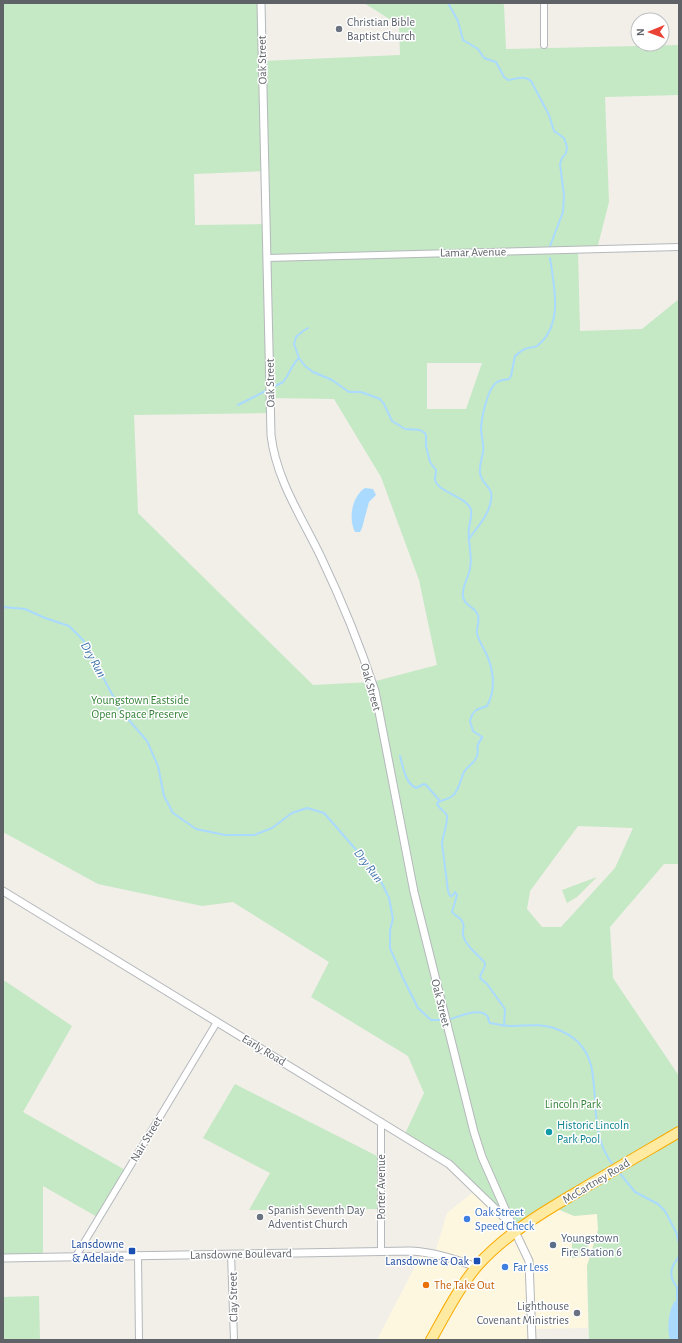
<svg xmlns="http://www.w3.org/2000/svg" width="682" height="1343" viewBox="0 0 682 1343" font-family="'Alegreya Sans',sans-serif">
  <rect width="100%" height="100%" fill="#f1efe8"/>
  <path fill="#fef7e0" d="M 476,1190 L 553,1207 L 574,1216 L 597,1214 L 598,1230 L 587,1266 L 588,1328 L 532,1329 L 532,1340 L 377,1340 L 423,1251 L 435,1253 L 447,1213 Z"/>
  <path fill="#c5e8c5" fill-rule="evenodd" d="M 3,3 L 261,3 L 262,61 L 400,55 L 399,25 L 364,3 L 502,3 L 504,5 L 506,49 L 679,45 L 679,95 L 605,97 L 609,202 L 597,249 L 578,250 L 580,331 L 642,329 L 679,299 L 679,864 L 664,864 L 610,927 L 613,978 L 679,1076 L 679,1340 L 589,1340 L 587,1266 L 598,1230 L 597,1214 L 574,1216 L 553,1207 L 516,1232 L 458,1172 L 404,1136 L 424,1093 L 408,1056 L 311,997 L 329,962 L 233,902 L 202,906 L 98,884 L 3,832 ZM 265,171 L 266,224 L 195,225 L 194,174 ZM 427,363 L 482,363 L 466,409 L 427,409 ZM 271,398 L 334,399 L 381,477 L 419,580 L 437,665 L 372,682 L 313,685 L 138,513 L 134,415 L 271,413 ZM 578,826 L 633,828 L 615,868 L 561,927 L 542,927 L 527,909 L 530,891 Z
    M 597,877 L 577,897 L 567,903 L 562,890 Z
    M 5,981 L 72,1026 L 23,1112 L 127,1171 L 99,1218 L 43,1186 L 43,1257 L 3,1258 L 3,982 Z
    M 235,1084 L 381,1158 L 381,1209 L 249,1210 L 270,1173 L 203,1138 Z
    M 577,1237 C 593,1239 593,1258 572,1258 L 572,1238 Z
    M 39,1296 L 40,1340 L 3,1340 L 3,1297 Z"/>
  <path fill="#aadaff" d="M 365,488 L 373,489 L 376,495 L 369,502 L 362,528 L 360,532 L 355,532 C 348,519 352,496 365,488 Z
    M 679,1299 L 679,1340 L 670,1340 C 667,1328 668,1313 674,1302 Z"/>
  <g fill="none" stroke-linecap="round" stroke-linejoin="round">
    <path stroke="#aadaff" stroke-width="2" d="M 448,3 L 458,21 L 463,40 L 478,49 L 484,58 L 496,62 L 504,77 L 508,80 C 517,79 524,75 531,81 L 549,115 L 554,131 L 564,138 L 567,147 L 566,153 L 562,158 L 560,164 L 564,195 L 563,212 L 550,246
      M 308,328 L 303,331 L 296,337 L 294,344 L 299,358 L 305,366 L 313,372 L 332,380 L 349,392 L 361,392 L 380,399 L 384,404 L 392,421 L 405,429 L 420,430 L 425,433 L 426,436 L 426,446 L 430,462 L 436,470 C 436,473 435,476 435,479 C 436,492 467,496 471,510 C 472,516 470,522 469,528 C 467,542 473,555 470,568 C 469,578 461,587 463,597 C 465,606 473,606 477,613 C 481,620 476,626 477,634 C 479,641 483,647 486,653 C 494,670 496,690 487,706 L 476,710 L 472,715 L 470,721 L 473,731 L 482,737 L 482,738 C 473,749 481,749 476,758 C 474,764 467,766 464,772 C 460,780 459,792 451,797 C 446,800 441,800 437,803 C 438,809 446,811 447,816 C 448,822 443,835 442,843 L 448,891 L 450,896 L 452,896 L 455,892 L 457,895 L 452,912 C 455,916 461,917 463,923 C 465,927 462,931 463,935 C 466,947 478,954 485,963 C 486,969 480,972 480,978 L 487,984 L 505,1009 L 504,1025
      M 238,405 L 283,382 C 290,374 291,365 299,358
      M 469,539 C 478,526 489,515 491,500 C 494,487 481,484 480,473 C 479,465 482,459 483,452 C 484,445 482,438 481,431 C 481,419 487,389 497,382 C 500,380 505,380 509,379 L 511,376 L 515,356 C 518,354 522,350 525,349 C 529,347 534,348 537,346 C 564,325 554,286 550,258
      M 3,607 L 25,609 L 45,618 L 69,626 L 83,640 L 121,711 L 147,741 L 158,766 L 164,796 L 173,813 L 196,829 L 225,835 L 254,835 L 272,828 L 292,813 L 307,808 L 324,813 L 378,875 L 389,898 L 393,919 L 390,930 L 390,948 L 403,978 L 418,1008 L 431,1020 L 443,1020
      M 400,756 C 403,766 405,783 416,788 L 424,784 L 426,785 L 440,801
      M 448,1020 C 458,1017 481,1006 488,1017 L 489,1022 L 490,1023 C 497,1024 504,1026 511,1026 C 526,1026 540,1023 554,1028 C 562,1031 572,1036 578,1042 C 594,1058 593,1078 595,1099 C 596,1123 598,1147 614,1166
      M 618,1171 L 635,1192 L 658,1204 L 665,1211 L 676,1232 L 679,1243
      M 677,1300 L 677,1287 C 672,1281 669,1274 673,1266 C 674,1262 678,1261 679,1255"/>
    <g stroke="#b5b8bc" stroke-width="8">
      <path id="minor" d="M 544,3 L 544,45
        M 267,258 L 679,247
        M 381,1122 L 381,1251
        M 231,1254 L 234,1340
        M 138,1255 L 139,1340
        M 76,1256 L 217,1022"/>
    </g>
    <g stroke="#b5b8bc" stroke-width="9">
      <path id="tertiary" d="M 261,3 L 271,435 C 276,479 301,516 320,555 C 341,599 360,645 375,691 L 414,892 L 474,1132 L 482,1157 L 512,1225 L 529,1261 L 532,1340
        M 3,891 L 449,1164 L 510,1223
        M 3,1258 L 410,1251 C 434,1252 454,1259 477,1267"/>
    </g>
    <g stroke="#f9ab00" stroke-width="12">
      <path id="trunk" d="M 431,1340 C 445,1315 459,1287 478,1265 C 506,1234 543,1212 579,1191 C 612,1171 645,1152 679,1132"/>
    </g>
    <use href="#minor" stroke="#fff" stroke-width="6"/>
    <use href="#tertiary" stroke="#fff" stroke-width="7"/>
    <use href="#trunk" stroke="#feeaa1" stroke-width="10"/>
  </g>
  <g fill="#6b7280" stroke="#fff" stroke-width="1.5">
    <circle cx="339" cy="29" r="4"/>
    <circle cx="260" cy="1217" r="4"/>
    <circle cx="577" cy="1313" r="4"/>
  </g>
  <circle fill="#0f9aa8" stroke="#fff" stroke-width="1.5" cx="549" cy="1132" r="4"/>
  <g fill="#3f7fe0" stroke="#fff" stroke-width="1.5">
    <circle cx="467" cy="1219" r="4"/>
    <circle cx="505" cy="1267" r="4"/>
  </g>
  <circle fill="#5c6f8a" stroke="#fff" stroke-width="1.5" cx="553" cy="1245" r="4"/>
  <g fill="#1a4fb4" stroke="#fff" stroke-width="1.5">
    <rect x="128" y="1247" width="8" height="8" rx="2"/>
    <rect x="473" y="1257" width="8" height="8" rx="2"/>
  </g>
  <circle fill="#e8710a" stroke="#fff" stroke-width="1.5" cx="426" cy="1285" r="4"/>
  <g text-anchor="middle" dominant-baseline="central" stroke-width="3" stroke-linejoin="round" paint-order="stroke">
    <g font-size="12" fill="#5b616d" stroke="#fff" text-anchor="start">
      <text x="347" y="22">Christian Bible<tspan x="347" dy="14">Baptist Church</tspan></text>
      <text x="268" y="1210">Spanish Seventh Day<tspan x="268" dy="14">Adventist Church</tspan></text>
      <text x="569" y="1306" text-anchor="end">Lighthouse<tspan x="569" dy="14">Covenant Ministries</tspan></text>
    </g>
    <g font-size="12" fill="#5f6368" stroke="#fff">
      <text transform="translate(262 60) rotate(-91)">Oak Street</text>
      <text transform="translate(473 252) rotate(-1)">Lamar Avenue</text>
      <text transform="translate(270 383) rotate(-91)">Oak Street</text>
      <text transform="translate(371 687) rotate(74)">Oak Street</text>
      <text transform="translate(441 1003) rotate(76)">Oak Street</text>
      <text transform="translate(264 1050) rotate(31)">Early Road</text>
      <text transform="translate(146 1139) rotate(-59)">Nair Street</text>
      <text transform="translate(596 1181) rotate(-31)">McCartney Road</text>
      <text transform="translate(381 1187) rotate(-90)">Porter Avenue</text>
      <text transform="translate(241 1254) rotate(-1)">Lansdowne Boulevard</text>
      <text transform="translate(233 1297) rotate(-91)">Clay Street</text>
    </g>
    <g font-size="12" fill="#348238" stroke="#fff">
      <text x="140" y="700">Youngstown Eastside<tspan x="140" dy="14">Open Space Preserve</tspan></text>
      <text x="573" y="1104">Lincoln Park</text>
    </g>
    <g font-size="12" fill="#0d838f" stroke="#fff" text-anchor="start">
      <text x="557" y="1125">Historic Lincoln<tspan x="557" dy="14">Park Pool</tspan></text>
    </g>
    <g font-size="12" fill="#366cbe" stroke="#fff" text-anchor="start">
      <text x="475" y="1212">Oak Street<tspan x="475" dy="14">Speed Check</tspan></text>
      <text x="513" y="1267">Far Less</text>
    </g>
    <g font-size="12" fill="#4e5e75" stroke="#fff" text-anchor="start">
      <text x="561" y="1238">Youngstown<tspan x="561" dy="14">Fire Station 6</tspan></text>
    </g>
    <g font-size="12" fill="#164399" stroke="#fff" text-anchor="end">
      <text x="124" y="1244">Lansdowne<tspan x="124" dy="14">&amp; Adelaide</tspan></text>
      <text x="469" y="1261">Lansdowne &amp; Oak</text>
    </g>
    <g font-size="12" fill="#c56008" stroke="#fff" text-anchor="start">
      <text x="434" y="1285">The Take Out</text>
    </g>
    <g font-size="13" font-style="italic" fill="#4174aa" stroke="#fff">
      <text transform="translate(93 660) rotate(61)">Dry Run</text>
      <text transform="translate(368 866) rotate(53)">Dry Run</text>
    </g>
  </g>
  <rect width="682" height="1343" fill="none" stroke="#5f6368" stroke-width="8"/>
  <g transform="translate(650 32) rotate(269)"><circle r="19" fill="#ffffff" stroke="#bfc1c3"/>
  <path d="M0-3L7 15L0 10L-7 15Z" fill="#ea4335"/>
  <text y="-6" font-size="11" font-weight="bold" text-anchor="middle" fill="#5f6368">N</text>
  </g>
</svg>
